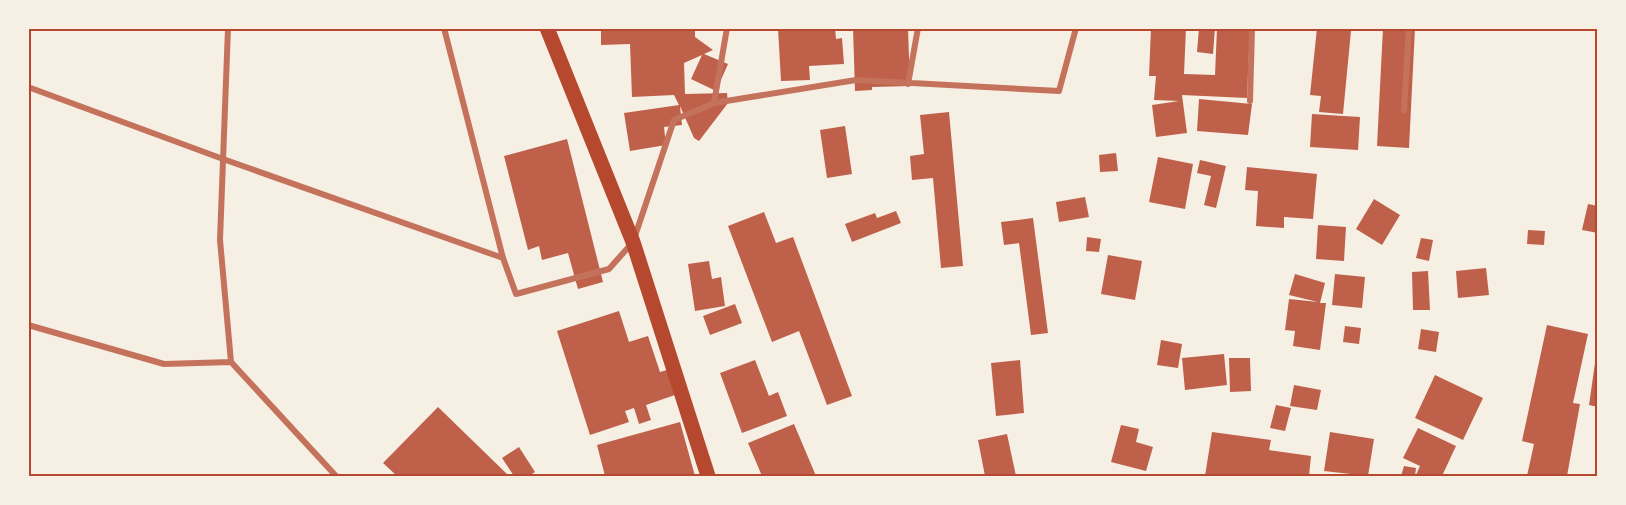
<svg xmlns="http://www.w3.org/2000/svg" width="1626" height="505" viewBox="0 0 1626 505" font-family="'Fira Sans',sans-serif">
  <rect width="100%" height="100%" fill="#f6efe4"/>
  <path fill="#bf614a" d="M 601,28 L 695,28 L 695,37 L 713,50 L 704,54 L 728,64 L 716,91 L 691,79 L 702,55 L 684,63 L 685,94 L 727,93 L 728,103 L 699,141 L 694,138 L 680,106 L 682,125 L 664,127 L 666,145 L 630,151 L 624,113 L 679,105 L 674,95 L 632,97 L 630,44 L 601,45 Z
    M 778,28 L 835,28 L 836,39 L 842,38 L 844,64 L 809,66 L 810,80 L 781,81 Z
    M 853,28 L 908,28 L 910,86 L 872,87 L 872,90 L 855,91 Z
    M 1151,28 L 1186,28 L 1184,74 L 1215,75 L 1217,28 L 1250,28 L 1247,98 L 1182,95 L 1187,133 L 1156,137 L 1152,105 L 1179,101 L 1154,100 L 1156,76 L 1149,76 Z
    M 1199,28 L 1215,28 L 1213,54 L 1197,52 Z
    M 1317,28 L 1351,31 L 1343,114 L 1319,112 L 1321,96 L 1310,95 Z
    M 1383,28 L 1415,28 L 1409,148 L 1377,146 Z
    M 1199,99 L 1252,104 L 1248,135 L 1197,131 Z
    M 949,112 L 963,266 L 941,268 L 933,178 L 912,180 L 910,156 L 924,154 L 920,115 Z
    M 1312,114 L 1360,117 L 1358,150 L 1310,147 Z
    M 845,126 L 852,174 L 827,178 L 820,130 Z
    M 567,139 L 603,282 L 578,289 L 568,253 L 542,260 L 539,246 L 528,250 L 504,156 Z
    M 1116,153 L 1118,171 L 1100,172 L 1099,155 Z
    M 1158,157 L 1193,164 L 1185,209 L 1149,202 Z
    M 1200,160 L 1226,166 L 1216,208 L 1204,205 L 1211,176 L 1197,173 Z
    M 1247,167 L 1317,174 L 1313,219 L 1284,217 L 1284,228 L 1256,226 L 1258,191 L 1245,190 Z
    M 1085,197 L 1089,217 L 1059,222 L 1056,202 Z
    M 1374,199 L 1400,215 L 1382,245 L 1356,229 Z
    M 1588,204 L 1598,206 L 1598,233 L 1582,230 Z
    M 896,211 L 901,223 L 852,242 L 845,224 L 875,213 L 877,218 Z
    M 764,212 L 776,243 L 793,237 L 852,396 L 827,405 L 799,331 L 772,342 L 728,226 Z
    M 1033,218 L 1048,333 L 1031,335 L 1019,243 L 1004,245 L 1001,222 Z
    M 1318,225 L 1346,227 L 1344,261 L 1316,259 Z
    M 1528,230 L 1545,231 L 1544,245 L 1527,244 Z
    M 1087,237 L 1101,239 L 1099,252 L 1086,251 Z
    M 1421,238 L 1433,240 L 1429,261 L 1416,258 Z
    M 1108,255 L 1142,261 L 1135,300 L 1101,294 Z
    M 709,261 L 712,279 L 721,277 L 725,306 L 695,311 L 688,264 Z
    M 1486,268 L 1489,295 L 1458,298 L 1456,271 Z
    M 1428,271 L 1430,310 L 1413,310 L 1412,272 Z
    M 1295,274 L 1325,283 L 1320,303 L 1326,303 L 1320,350 L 1293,346 L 1295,331 L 1285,330 L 1289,299 L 1318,302 L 1289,295 Z
    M 1335,274 L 1365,277 L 1362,308 L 1332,305 Z
    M 735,304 L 742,323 L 710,335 L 703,316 Z
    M 619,311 L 629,342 L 648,336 L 660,372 L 667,370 L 675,395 L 646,405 L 651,420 L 639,424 L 634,408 L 625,411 L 629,422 L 590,435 L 557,331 Z
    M 1547,325 L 1588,334 L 1573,403 L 1580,404 L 1567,476 L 1527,476 L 1534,444 L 1522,441 Z
    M 1345,326 L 1361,328 L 1359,344 L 1343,342 Z
    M 1421,329 L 1439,332 L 1436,352 L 1418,349 Z
    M 1161,340 L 1182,344 L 1178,368 L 1157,365 Z
    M 1224,354 L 1227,385 L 1185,390 L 1182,358 Z
    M 1596,356 L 1598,356 L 1598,407 L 1589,405 Z
    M 1229,358 L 1250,358 L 1251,391 L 1230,392 Z
    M 755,360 L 769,396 L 778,392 L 787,416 L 742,433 L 720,373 Z
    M 1020,360 L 1024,413 L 996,416 L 991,363 Z
    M 1435,375 L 1483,398 L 1463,440 L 1415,418 Z
    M 1294,385 L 1321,390 L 1317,410 L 1290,406 Z
    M 1276,405 L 1291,408 L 1285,431 L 1270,428 Z
    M 438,407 L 509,476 L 397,476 L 383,463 Z
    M 680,422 L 695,476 L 605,476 L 597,445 Z
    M 794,424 L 816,476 L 762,476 L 748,443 Z
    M 1121,425 L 1139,429 L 1136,442 L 1153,447 L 1146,471 L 1111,462 Z
    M 1418,428 L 1456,446 L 1442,476 L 1416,475 L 1420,466 L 1403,458 Z
    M 1212,432 L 1271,440 L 1269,450 L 1311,456 L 1309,476 L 1205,476 Z
    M 1330,432 L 1374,439 L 1368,476 L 1324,471 Z
    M 1007,434 L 1016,476 L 985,476 L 978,440 Z
    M 519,447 L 535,472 L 529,476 L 514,476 L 502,458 Z
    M 1404,466 L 1416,468 L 1415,476 L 1401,476 Z"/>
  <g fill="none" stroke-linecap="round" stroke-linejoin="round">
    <path stroke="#c5725c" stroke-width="6" d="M 908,84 L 918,28
      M 28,87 L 223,159 L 503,258 L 444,28
      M 1250,101 L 1252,28
      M 714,103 L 727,28
      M 1404,110 L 1409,28
      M 503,258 L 516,294 L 609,269 L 633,242 L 674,120 L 714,103 L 856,80 L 1059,91 L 1076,28
      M 28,325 L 164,364 L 231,362 L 220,240 L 228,28
      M 231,362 L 336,476"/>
    <path stroke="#b5482f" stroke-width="15" d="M 547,28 L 633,242 L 708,476"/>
  </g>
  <rect width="1626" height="505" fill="none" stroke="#f6efe4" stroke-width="60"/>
  <rect x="30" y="30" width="1566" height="445" fill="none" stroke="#b5482f" stroke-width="2"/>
</svg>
